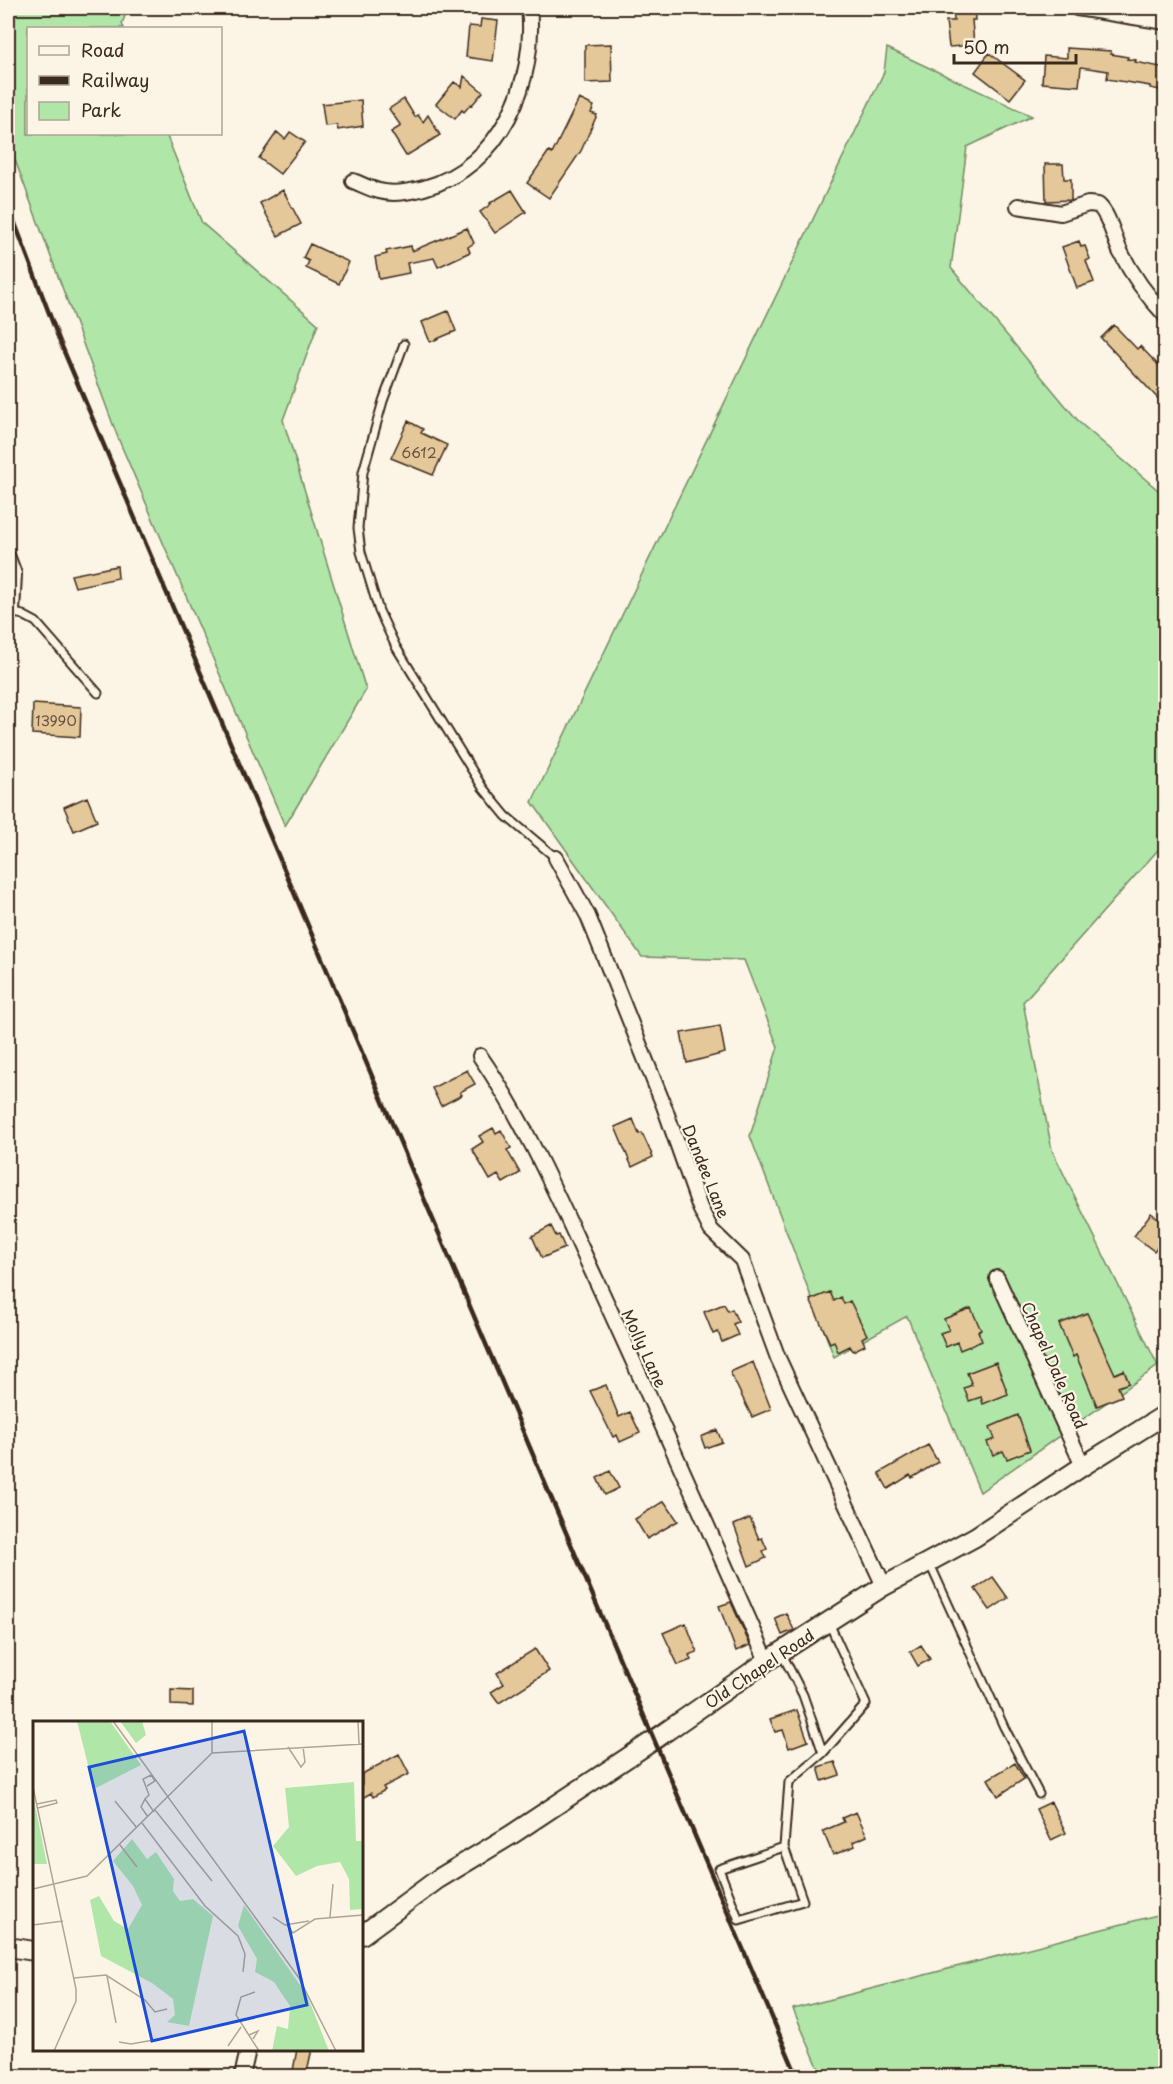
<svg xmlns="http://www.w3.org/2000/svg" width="1173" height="2084" viewBox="0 0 1173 2084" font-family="'Playpen Sans',sans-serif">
  <rect width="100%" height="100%" fill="#fcf5e5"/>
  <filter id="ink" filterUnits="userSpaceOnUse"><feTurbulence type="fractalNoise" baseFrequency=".0167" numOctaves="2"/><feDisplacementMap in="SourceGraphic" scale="12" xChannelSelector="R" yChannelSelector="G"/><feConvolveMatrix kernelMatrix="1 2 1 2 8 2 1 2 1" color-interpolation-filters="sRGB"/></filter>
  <g filter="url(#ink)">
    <path fill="#b0e7a9" stroke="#768864" stroke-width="1.5" d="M 8,8 L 128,8 L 122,24 L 124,28 L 28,28 L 28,134 L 166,134 L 202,223 L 318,324 L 283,420 L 366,690 L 285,826 L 118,438 L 8,141 Z
      M 887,48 L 1032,116 L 967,147 L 951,268 L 1080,423 L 1165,496 L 1166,855 L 1158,850 L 1023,1002 L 1052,1150 L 1158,1366 L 980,1492 L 907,1316 L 834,1357 L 750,1136 L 778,1047 L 744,960 L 642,957 L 532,802 L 884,72 Z
      M 1165,1913 L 1165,2076 L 822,2076 L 793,2009 Z"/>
    <path fill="#e5c899" stroke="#3b2a1e" stroke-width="1.5" d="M 953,8 L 974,8 L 975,20 L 972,20 L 974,45 L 949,47 L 946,21 L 954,21 Z
      M 481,19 L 498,21 L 493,61 L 466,57 L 469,26 L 480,27 Z
      M 611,44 L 612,82 L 585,83 L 585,45 Z
      M 1067,48 L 1111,51 L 1111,54 L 1128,57 L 1127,59 L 1136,60 L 1135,62 L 1166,68 L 1166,91 L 1150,88 L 1150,86 L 1107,79 L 1108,71 L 1081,67 L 1079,86 L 1042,83 L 1044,56 L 1067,58 Z
      M 989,53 L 1025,80 L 1010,99 L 975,72 Z
      M 464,76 L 483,92 L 472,105 L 471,104 L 464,112 L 462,110 L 455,119 L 436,104 L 454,82 L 462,87 Z
      M 404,99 L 415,117 L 418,115 L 423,122 L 428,115 L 440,135 L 406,156 L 391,132 L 401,126 L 389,109 Z
      M 579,99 L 594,106 L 591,113 L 597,115 L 581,151 L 549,198 L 527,183 L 549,151 L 552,154 Z
      M 361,100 L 363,126 L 338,130 L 337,125 L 325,126 L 322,104 Z
      M 277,132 L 285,139 L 290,132 L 305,142 L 280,174 L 259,158 Z
      M 1045,164 L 1063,164 L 1064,179 L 1071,179 L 1071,200 L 1046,201 Z
      M 283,190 L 301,224 L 278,236 L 260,203 Z
      M 512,190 L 526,212 L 495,233 L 480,212 L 491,204 L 490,203 Z
      M 467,228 L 474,243 L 468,247 L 470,252 L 438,267 L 434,258 L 407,263 L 409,273 L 379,279 L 375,257 L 387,254 L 386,251 L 411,246 L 412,251 Z
      M 1079,241 L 1081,247 L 1085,246 L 1090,259 L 1086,261 L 1094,282 L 1077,288 L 1062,247 Z
      M 310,244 L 349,262 L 339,284 L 306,268 L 309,261 L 303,258 Z
      M 448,311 L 456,331 L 430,342 L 422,322 Z
      M 1114,325 L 1137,349 L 1140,346 L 1166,373 L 1166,407 L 1101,338 Z
      M 408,421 L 423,429 L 421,433 L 447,445 L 433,475 L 391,458 Z
      M 117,566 L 118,578 L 75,587 L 71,575 Z
      M 33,704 L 81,707 L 80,737 L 32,734 Z
      M 87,797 L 97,821 L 74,831 L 64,807 Z
      M 720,1026 L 725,1053 L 687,1063 L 681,1033 Z
      M 467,1070 L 475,1084 L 460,1092 L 462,1095 L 441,1106 L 432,1088 Z
      M 633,1119 L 639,1134 L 642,1133 L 653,1157 L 632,1167 L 615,1127 Z
      M 493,1128 L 496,1133 L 501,1130 L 511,1148 L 507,1150 L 520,1173 L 503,1183 L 498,1175 L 490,1180 L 472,1149 L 483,1142 L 479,1136 Z
      M 1151,1213 L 1166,1224 L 1166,1248 L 1160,1244 L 1154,1251 L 1134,1236 Z
      M 551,1226 L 556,1236 L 559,1235 L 565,1248 L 542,1258 L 532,1236 Z
      M 830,1292 L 834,1301 L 841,1297 L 844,1304 L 850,1301 L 867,1335 L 862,1338 L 865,1345 L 853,1351 L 850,1346 L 838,1352 L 834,1341 L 830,1343 L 810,1300 Z
      M 724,1304 L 728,1311 L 732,1309 L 738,1322 L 733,1324 L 738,1335 L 722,1342 L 718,1332 L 713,1334 L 704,1312 Z
      M 971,1308 L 981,1330 L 978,1331 L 982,1341 L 960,1350 L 957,1342 L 946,1347 L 940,1333 L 949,1330 L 944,1319 Z
      M 1087,1313 L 1115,1374 L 1124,1370 L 1129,1383 L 1118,1387 L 1122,1396 L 1097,1406 L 1076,1355 L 1073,1357 L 1059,1324 Z
      M 753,1362 L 771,1409 L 752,1417 L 730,1372 Z
      M 996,1362 L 1008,1394 L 983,1404 L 981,1397 L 969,1401 L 964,1388 L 972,1385 L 967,1373 Z
      M 606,1385 L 619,1417 L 630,1412 L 640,1433 L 620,1442 L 617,1435 L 613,1437 L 590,1391 Z
      M 1018,1415 L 1030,1450 L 1007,1459 L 1003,1451 L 993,1455 L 987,1442 L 995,1439 L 990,1427 Z
      M 717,1430 L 722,1442 L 705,1448 L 701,1437 Z
      M 928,1445 L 938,1462 L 912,1478 L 910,1475 L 888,1489 L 879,1473 Z
      M 610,1471 L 619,1488 L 605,1495 L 597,1478 Z
      M 664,1501 L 678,1521 L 647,1539 L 635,1519 Z
      M 750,1518 L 759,1539 L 762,1538 L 767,1549 L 763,1551 L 766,1558 L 749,1566 L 734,1525 Z
      M 993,1577 L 1008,1598 L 990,1610 L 975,1589 Z
      M 731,1602 L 750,1645 L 736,1651 L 719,1606 Z
      M 786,1613 L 794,1630 L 782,1635 L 775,1618 Z
      M 686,1623 L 697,1652 L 689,1655 L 691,1660 L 678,1665 L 663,1633 Z
      M 921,1645 L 930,1659 L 918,1666 L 910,1652 Z
      M 535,1649 L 549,1671 L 499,1703 L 491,1692 L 504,1684 L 497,1673 Z
      M 171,1690 L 193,1691 L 193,1706 L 171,1705 Z
      M 797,1710 L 808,1741 L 789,1748 L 783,1730 L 775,1732 L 770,1719 Z
      M 399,1754 L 409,1774 L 383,1787 L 385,1790 L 373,1797 L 371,1793 L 362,1798 L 362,1774 Z
      M 835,1762 L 840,1775 L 822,1781 L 818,1767 Z
      M 1015,1763 L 1024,1779 L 998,1796 L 988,1779 Z
      M 1051,1802 L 1066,1833 L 1051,1840 L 1036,1809 Z
      M 856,1812 L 867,1836 L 853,1842 L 855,1846 L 833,1855 L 823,1831 L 844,1822 L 842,1818 Z
      M 297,2049 L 312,2049 L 306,2076 L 292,2076 Z"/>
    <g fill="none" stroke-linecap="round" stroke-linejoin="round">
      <g stroke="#3b2a1e" stroke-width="11">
        <path id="lane" d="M 404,344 L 383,401 L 363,472 L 358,528 L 361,552 L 379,611 L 396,647 L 483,788 L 506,816 L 556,858
          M 10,612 L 23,615 L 36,622 L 98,693
          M 929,1562 L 1004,1727 L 1039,1794
          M 782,1654 L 803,1695 L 823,1753 L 866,1704 L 829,1623
          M 784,1847 L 719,1869 L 739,1920 L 803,1901 L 784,1847 L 789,1782 L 823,1753"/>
      </g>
      <g stroke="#3b2a1e" stroke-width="18">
        <path id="street" d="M 1077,8 L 1166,22
          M 353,181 C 361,184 370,189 379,191 C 394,195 409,192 424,188 C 501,167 537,81 529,8
          M 1018,206 L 1061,213 L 1088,204 L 1098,205 C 1109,214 1114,238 1120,251 C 1132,275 1147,296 1166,316
          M 8,558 L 14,574 L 12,612
          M 556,858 L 588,916 L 664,1106 L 700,1208 L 711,1230 L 742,1260 L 778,1358 L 884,1586
          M 480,1056 C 528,1126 561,1205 597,1282 C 655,1408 711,1534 767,1661
          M 997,1278 L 1083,1466
          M 242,2076 L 248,2050"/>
      </g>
      <g stroke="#3b2a1e" stroke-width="22">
        <path id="secondary" d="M 362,1935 L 438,1879 L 511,1835 L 654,1740 L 767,1661 L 884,1586 L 975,1537 L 1083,1466 L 1166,1414
          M 8,1947 L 34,1951"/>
      </g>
      <use href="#lane" stroke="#fcf5e5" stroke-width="7"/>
      <use href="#street" stroke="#fcf5e5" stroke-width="14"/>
      <use href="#secondary" stroke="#fcf5e5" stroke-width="18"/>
      <path stroke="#3b2a1e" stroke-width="4.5" d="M 8,205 L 60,342 L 797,2076"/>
    </g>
  </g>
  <g text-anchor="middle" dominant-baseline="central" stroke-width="4.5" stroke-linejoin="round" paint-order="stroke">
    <g font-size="14" fill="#66523d">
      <text x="419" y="452">6612</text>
      <text x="56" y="720">13990</text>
    </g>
    <g font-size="16" fill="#3b2a1e" stroke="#fcf5e5">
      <text transform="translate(707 1171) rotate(68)">Dandee Lane</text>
      <text transform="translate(645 1348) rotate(65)">Molly Lane</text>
      <text transform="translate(1055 1365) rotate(66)">Chapel Dale Road</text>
      <text transform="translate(759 1668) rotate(-34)">Old Chapel Road</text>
    </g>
  </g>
  <g transform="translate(33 1721)">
    <rect width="330" height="330" fill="#fcf5e5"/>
    <path d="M 44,0 L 77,0 L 108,44 L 61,68 ZM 87,0 L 109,0 L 113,14 L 103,22 ZM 321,61 L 323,120 L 330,120 L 330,188 L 317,189 L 316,158 L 307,141 L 284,145 L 263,155 L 240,125 L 256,106 L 252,67 ZM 0,79 L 1,79 L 14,143 L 0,143 ZM 99,118 L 114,138 L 123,131 L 141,158 L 140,170 L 147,180 L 160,178 L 180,195 L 156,305 L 134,301 L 142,294 L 140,278 L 119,262 L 68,235 L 57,179 L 66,175 L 81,200 L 95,208 L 109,184 L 100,165 L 80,140 ZM 211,184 L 274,274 L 296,330 L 239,330 L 244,305 L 255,308 L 257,285 L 241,261 L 222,251 L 224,238 L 205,205 Z" fill="#b0e7a9"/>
    <path fill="none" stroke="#afa495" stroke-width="1.5" d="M 80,0 L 266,257 L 303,330M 179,0 L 179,32M 325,0 L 326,23M 255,26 L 268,46 L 272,41 L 270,26M 0,66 L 43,268 L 43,280 L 21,330M 112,78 L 116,74 L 110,58 L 118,54 L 122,60 L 114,65M 82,80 L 104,107M 4,83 L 23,79 L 24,82 L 5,87M 122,89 L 179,160M 115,96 L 108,86 L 112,78 L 121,91M 109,102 L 172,185 L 205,215 L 212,233 L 210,251M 87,124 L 104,146M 0,168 L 54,155 L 179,32 L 330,23M 240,196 L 252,204 L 276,200M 297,196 L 300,163M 0,204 L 30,200M 254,204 L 260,212 L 282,198 L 330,194M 74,255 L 83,302M 41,257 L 73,254 L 112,279 L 122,291 L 134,288M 222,271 L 208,276 L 203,294 L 226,330M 216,314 L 225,310 L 220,318M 86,321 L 98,323 L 138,316M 195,325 L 208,306"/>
    <path fill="#1d4ed8" fill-opacity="0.15" stroke="#1d4ed8" stroke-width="3" d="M 211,10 L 274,284 L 119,320 L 56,46 Z"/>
    <rect width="330" height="330" fill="none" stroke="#3b2a1e" stroke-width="3"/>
  </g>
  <rect width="1173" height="2084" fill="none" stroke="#fcf5e5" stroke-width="30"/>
  <rect x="15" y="15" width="1143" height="2054" fill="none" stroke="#3b2a1e" stroke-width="2" filter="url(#ink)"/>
  <rect x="27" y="27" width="195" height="108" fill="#fcf5e5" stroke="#afa495" stroke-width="1.5"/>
  <rect x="39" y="46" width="30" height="9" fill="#fcf5e5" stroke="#afa495" stroke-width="1.5"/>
  <text x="81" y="57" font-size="18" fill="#3b2a1e">Road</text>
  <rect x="39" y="76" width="30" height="9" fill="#3b2a1e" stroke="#afa495" stroke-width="1.5"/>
  <text x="81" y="87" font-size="18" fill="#3b2a1e">Railway</text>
  <rect x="39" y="102" width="30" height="18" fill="#b0e7a9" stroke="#afa495" stroke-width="1.5"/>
  <text x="81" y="117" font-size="18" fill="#3b2a1e">Park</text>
  <path d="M954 54v9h122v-9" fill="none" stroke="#3b2a1e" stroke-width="3"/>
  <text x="963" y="54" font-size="18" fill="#3b2a1e" stroke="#fcf5e5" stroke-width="4.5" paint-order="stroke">50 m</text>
</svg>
